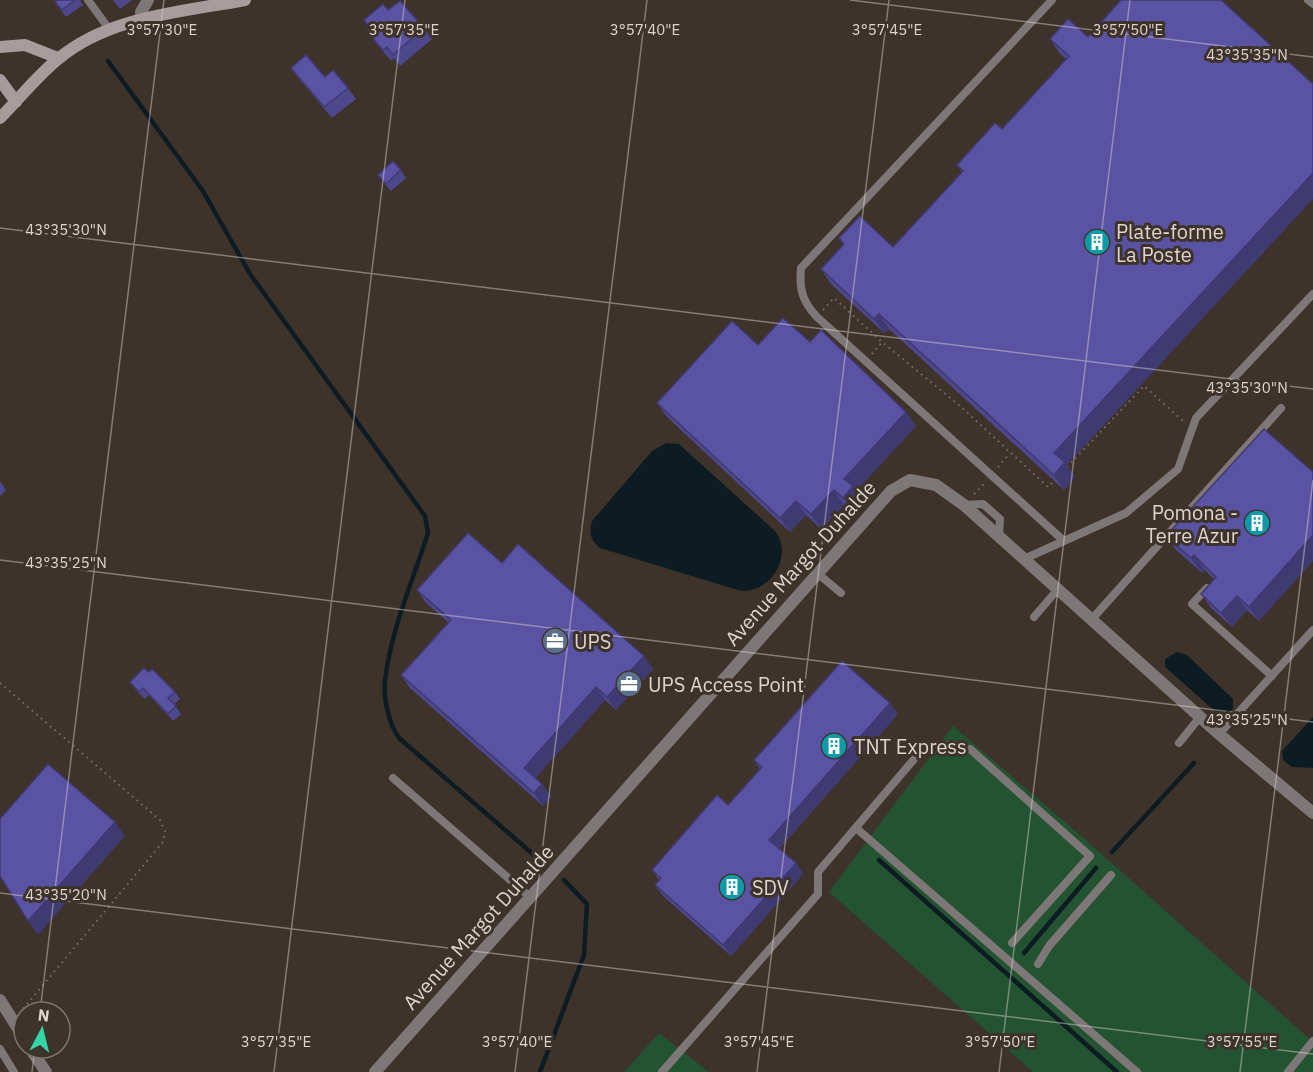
<svg xmlns="http://www.w3.org/2000/svg" width="1313" height="1072" viewBox="0 0 1313 1072" font-family="'IBM Plex Sans',sans-serif">
  <rect width="100%" height="100%" fill="#3e332b"/>
  <path fill="#245331" d="M 953,726 L 1080,835 L 1313,1042 L 1313,1072 L 1033,1072 L 829,892 Z
    M 659,1033 L 709,1072 L 624,1072 Z"/>
  <path fill="#0d1c23" d="M 666,443 L 679,444 L 776,532 C 793,557 771,592 741,591 L 600,548 C 590,540 589,533 592,521 L 652,451 Z
    M 1177,652 L 1187,655 L 1233,699 L 1233,708 L 1227,715 L 1217,713 L 1165,667 L 1165,659 Z
    M 1313,717 L 1313,768 L 1292,767 L 1283,760 L 1282,751 Z"/>
  <g fill="none" stroke-linecap="round" stroke-linejoin="round">
    <path stroke="#0d1c23" stroke-width="4.5" d="M 108,61 L 203,191 L 250,274 L 425,516 L 428,533 C 413,580 390,633 385,681 C 383,698 389,724 399,738 L 542,862
      M 1112,852 L 1194,763
      M 879,860 L 1117,1072
      M 1024,953 L 1096,868
      M 540,1072 L 584,955 L 587,904 L 564,880"/>
    <path stroke="#7a7069" stroke-width="2" stroke-dasharray="1.5 4.5" stroke-linecap="butt" d="M 823,310 L 834,298 L 882,342 L 960,406 L 1048,487 L 1055,480
      M 872,354 L 882,342
      M 998,467 L 1010,453
      M 1067,467 L 1144,386 L 1184,422
      M 974,494 L 985,483
      M 0,683 L 160,820 L 165,831 L 163,842 L 23,1009"/>
    <path stroke="#7e7777" stroke-width="8" d="M 88,0 L 109,29
      M 1052,0 L 801,268 C 799,289 802,301 817,317 L 1064,541
      M 1308,0 L 1313,4
      M 964,505 L 983,504 L 1000,519 L 999,536
      M 1024,559 L 1126,513 L 1178,469 L 1196,418 L 1313,294
      M 817,573 L 841,593
      M 1207,588 L 1192,604 L 1272,676
      M 1034,617 L 1058,589
      M 1092,619 L 1281,408
      M 1219,734 L 1313,630
      M 1179,743 L 1200,717
      M 393,778 L 530,897
      M 856,828 L 1137,1072
      M 1038,964 L 1049,946 L 1111,875
      M 0,1049 L 14,1072
      M 662,1072 L 818,894 L 818,872 L 921,751 C 939,743 951,744 970,749 L 1090,856 L 1012,943
      M 1288,1072 L 1313,1041"/>
    <path stroke="#7e7777" stroke-width="12" d="M 141,19 L 141,12 L 148,0
      M 0,1000 L 24,1038
      M 30,1048 L 46,1072
      M 375,1072 L 891,491 L 910,480 L 936,485 L 964,505 L 1219,734 L 1313,813"/>
    <path stroke="#a79b9c" stroke-width="12" d="M 0,47 L 25,45 L 58,58
      M 0,80 L 16,102
      M 0,118 C 19,99 37,76 58,59 C 109,16 182,12 245,0"/>
  </g>
  <path fill="#4d478c" d="M 58,0 L 80,0 L 83,5 L 66,17 L 55,2 Z
    M 113,0 L 132,0 L 120,9 Z
    M 388,10 L 424,28 L 432,39 L 400,66 L 394,58 L 391,61 L 375,42 L 367,31 L 369,29 L 364,20 Z
    M 1068,19 L 1067,465 L 1075,477 L 1064,490 L 889,329 L 884,333 L 831,284 L 821,269 L 843,245 L 839,238 L 893,247 L 962,172 L 957,165 L 1002,129 L 1066,59 L 1060,54 L 1050,39 Z
    M 291,68 L 325,77 L 348,88 L 356,99 L 332,118 L 299,79 Z
    M 401,170 L 406,178 L 391,191 L 378,175 Z
    M 810,342 L 916,426 L 856,491 L 863,501 L 853,513 L 844,505 L 821,529 L 806,515 L 790,532 L 667,417 L 657,403 L 758,345 Z
    M 1264,429 L 1259,621 L 1247,610 L 1232,627 L 1211,608 L 1201,594 L 1214,579 L 1205,570 L 1202,573 L 1176,550 L 1166,536 Z
    M 0,481 L 6,490 L 0,496 Z
    M 502,563 L 644,656 L 653,669 L 616,710 L 605,700 L 535,778 L 542,784 L 551,797 L 543,806 L 410,688 L 401,675 L 448,622 L 426,603 L 417,590 Z
    M 130,682 L 175,692 L 180,699 L 174,704 L 181,714 L 173,721 L 149,695 L 145,699 L 135,689 Z
    M 898,714 L 779,849 L 796,863 L 803,874 L 731,956 L 663,896 L 655,885 L 659,880 L 652,870 L 728,805 L 760,769 L 754,760 Z"/>
  <path fill="#3f3a72" d="M 1313,173 L 1313,199 L 1067,465 L 1075,477 L 1064,490 L 1054,475 L 1054,453 Z
    M 879,314 L 889,329 L 884,333 L 874,319 Z
    M 906,412 L 916,426 L 856,491 L 863,501 L 853,513 L 843,498 L 844,479 Z
    M 834,490 L 844,505 L 821,529 L 811,514 Z
    M 796,501 L 806,515 L 790,532 L 780,518 Z
    M 1313,535 L 1313,561 L 1259,621 L 1249,607 Z
    M 1194,555 L 1205,570 L 1202,573 L 1191,558 Z
    M 1237,596 L 1247,610 L 1232,627 L 1221,613 Z
    M 644,656 L 653,669 L 616,710 L 607,697 Z
    M 596,687 L 605,700 L 533,781 L 524,768 Z
    M 890,703 L 898,714 L 777,851 L 769,840 Z
    M 542,784 L 551,797 L 543,806 L 534,793 Z
    M 115,822 L 125,836 L 38,935 L 28,921 Z
    M 796,863 L 803,874 L 731,956 L 723,945 Z"/>
  <path fill="#5a53a3" stroke="#3f3a72" stroke-width="1.5" d="M 58,0 L 75,0 L 62,10 L 55,2 Z
    M 1121,0 L 1221,0 L 1313,84 L 1313,173 L 1054,453 L 1065,462 L 1054,475 L 879,314 L 874,319 L 821,269 L 844,244 L 839,238 L 860,216 L 893,247 L 963,171 L 957,165 L 995,123 L 1002,129 L 1069,56 L 1050,39 L 1068,19 L 1088,37 Z
    M 400,1 L 424,28 L 393,55 L 387,47 L 383,50 L 367,31 L 370,28 L 364,20 L 383,4 L 388,10 Z
    M 306,55 L 325,77 L 333,70 L 348,88 L 324,107 L 291,68 Z
    M 393,161 L 401,170 L 386,184 L 378,175 Z
    M 783,318 L 810,342 L 821,330 L 906,412 L 844,479 L 853,486 L 843,498 L 834,490 L 811,514 L 796,501 L 780,518 L 657,403 L 732,321 L 758,345 Z
    M 1264,429 L 1313,472 L 1313,535 L 1249,607 L 1237,596 L 1221,613 L 1201,594 L 1216,577 L 1194,555 L 1191,558 L 1166,536 Z
    M 468,533 L 502,563 L 518,544 L 644,656 L 607,697 L 596,687 L 524,768 L 542,784 L 534,793 L 401,675 L 451,620 L 417,590 Z
    M 842,661 L 890,703 L 769,840 L 796,863 L 723,945 L 655,885 L 661,878 L 652,870 L 717,795 L 728,805 L 762,767 L 754,760 Z
    M 144,668 L 149,672 L 152,669 L 175,692 L 168,698 L 176,706 L 168,714 L 143,688 L 139,692 L 130,682 Z
    M 48,764 L 115,822 L 28,921 L 0,876 L 0,819 Z"/>
  <path fill="none" stroke="#dcd5d0" stroke-width="1.5" stroke-opacity="0.45" d="M 850,0 L 1313,57M 0,228 L 1313,389M 0,560 L 1313,722M 0,893 L 1313,1054M 40,1012 L 164,0M 32,1072 L 35,1048M 274,1072 L 405,0M 515,1072 L 647,0M 757,1072 L 889,0M 999,1072 L 1130,0M 1240,1072 L 1313,480"/>
  <defs>
    <g id="building-disc" transform="scale(1.35)"><circle r="9.5" fill="#0f9aa8" stroke="#3e332b"/><path d="M-4-6H4V6H1V3H-1V6H-4ZM-2.5-4.3h1.7v1.8h-1.7ZM.8-4.3h1.7v1.8H.8ZM-2.5-1h1.7V.8h-1.7ZM.8-1h1.7V.8H.8Z" fill="#fff"/></g>
    <g id="office-disc" transform="scale(1.35)"><circle r="9.5" fill="#5c6f8a" stroke="#3e332b"/><path d="M-6-3h4V-5.5h4V-3h4V5H-6ZM-1-4.5V-3h2v-1.5ZM-6 0V1H6V0Z" fill="#fff"/></g>
  </defs>
  <g fill-rule="evenodd">
    <use href="#building-disc" x="1097" y="242"/>
    <use href="#building-disc" x="1257" y="523"/>
    <use href="#office-disc" x="555" y="641"/>
    <use href="#office-disc" x="629" y="684"/>
    <use href="#building-disc" x="834" y="746"/>
    <use href="#building-disc" x="732" y="887"/>
  </g>
  <g text-anchor="middle" dominant-baseline="central" stroke-width="6" stroke-linejoin="round" paint-order="stroke">
    <g font-size="20" fill="#dcd5d0" stroke="#3e332b" text-anchor="start">
      <text x="1116" y="231">Plate-forme<tspan x="1116" dy="23">La Poste</tspan></text>
      <text x="1238" y="512" text-anchor="end">Pomona -<tspan x="1238" dy="23">Terre Azur</tspan></text>
      <text x="574" y="641">UPS</text>
      <text x="648" y="684">UPS Access Point</text>
      <text x="854" y="746">TNT Express</text>
      <text x="752" y="887">SDV</text>
    </g>
    <g font-size="20" fill="#dcd5d0" stroke="#3e332b">
      <text transform="translate(800 563) rotate(-48)">Avenue Margot Duhalde</text>
      <text transform="translate(478 927) rotate(-48)">Avenue Margot Duhalde</text>
    </g>
  </g>
  <g font-size="15" text-anchor="middle" fill="#dcd5d0" stroke="#3e332b" stroke-width="6" stroke-linejoin="round" paint-order="stroke">
    <text x="162" y="35">3°57'30"E</text>
    <text x="404" y="35">3°57'35"E</text>
    <text x="645" y="35">3°57'40"E</text>
    <text x="887" y="35">3°57'45"E</text>
    <text x="1128" y="35">3°57'50"E</text>
    <text x="1247" y="60">43°35'35"N</text>
    <text x="66" y="235">43°35'30"N</text>
    <text x="1247" y="393">43°35'30"N</text>
    <text x="66" y="568">43°35'25"N</text>
    <text x="1247" y="725">43°35'25"N</text>
    <text x="66" y="900">43°35'20"N</text>
    <text x="276" y="1047">3°57'35"E</text>
    <text x="517" y="1047">3°57'40"E</text>
    <text x="759" y="1047">3°57'45"E</text>
    <text x="1000" y="1047">3°57'50"E</text>
    <text x="1242" y="1047">3°57'55"E</text>
  </g>
  <g transform="translate(42 1030) rotate(7)"><circle r="28" fill="#3e332b" stroke="#7d746d" stroke-width="1.5"/>
  <path d="M0-4.5L10 22L0 15L-10 22Z" fill="#35d4a7"/>
  <text y="-9" font-size="16" font-weight="bold" text-anchor="middle" fill="#dcd5d0">N</text>
  </g>
</svg>
